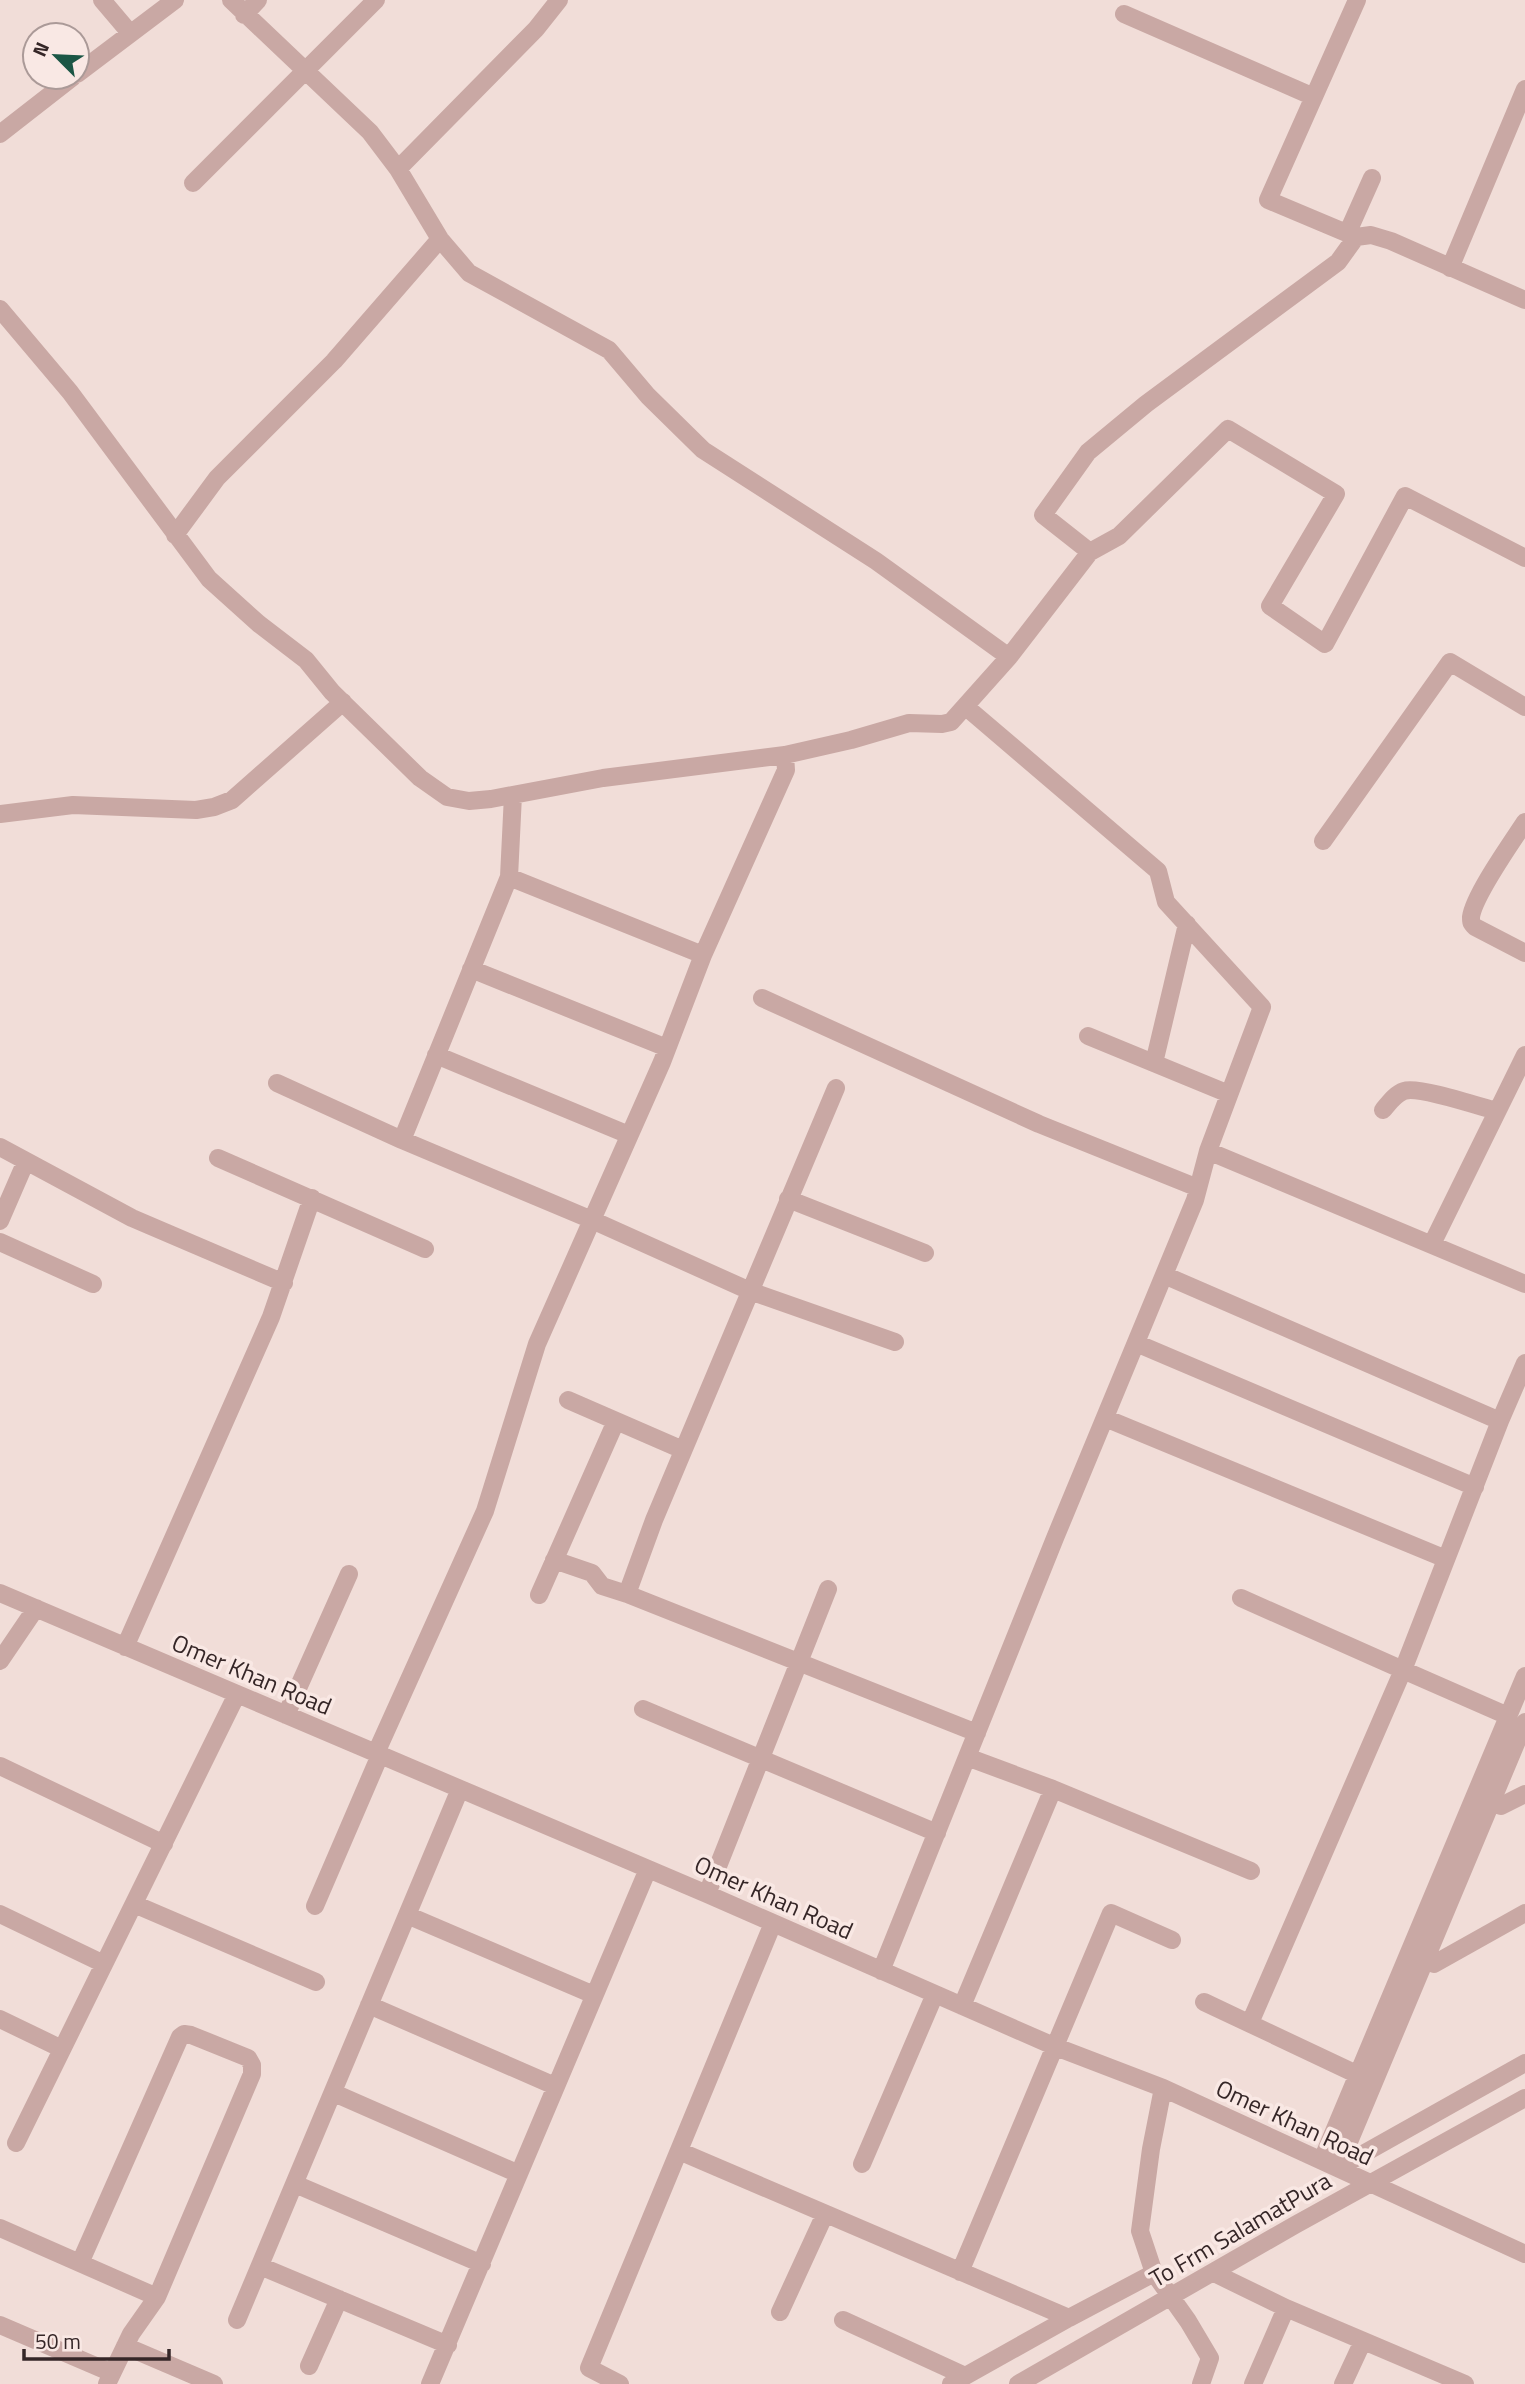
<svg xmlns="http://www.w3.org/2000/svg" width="1525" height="2384" viewBox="0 0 1525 2384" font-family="'Titillium Web',sans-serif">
  <rect width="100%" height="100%" fill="#f1ddd8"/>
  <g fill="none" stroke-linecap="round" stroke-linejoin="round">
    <path stroke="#c9a8a4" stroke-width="18" d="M 102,0 L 130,33
      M 231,0 L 370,132 L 398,169 L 440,239 L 469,273 L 609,350 L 648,396 L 703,450 L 876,561 L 1009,657
      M 1357,0 L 1268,200 L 1356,237 L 1371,235 L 1391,241 L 1525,300
      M 1124,14 L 1314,97
      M 244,15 L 258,0
      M 77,74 L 175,0
      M 0,134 L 73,77
      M 398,169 L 536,29 L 559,0
      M 193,183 L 376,0
      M 1347,234 L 1372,178
      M 1450,268 L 1525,89
      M 0,309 L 70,392 L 209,579 L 259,624 L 306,660 L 332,692 L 420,778 L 447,797 L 469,801 L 491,799 L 603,778 L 785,755 L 851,740 L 909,723 L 942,724 L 951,722 L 1009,657 L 1090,552 L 1043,515 L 1088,452 L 1146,404 L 1338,262 L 1356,237
      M 175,535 L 217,478 L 334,361 L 440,239
      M 1090,552 L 1119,536 L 1228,429 L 1336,494 L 1270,606 L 1325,644 L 1405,496 L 1525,558
      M 0,814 L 73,805 L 196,810 L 214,807 L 232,800 L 343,702
      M 1525,822 C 1512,842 1474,895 1471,917 C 1471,923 1471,923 1475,927 L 1525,953
      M 1323,841 L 1450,662 L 1525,707
      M 509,877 L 703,955
      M 471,969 L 667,1048
      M 762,998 L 1039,1124 L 1198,1188
      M 1088,1036 L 1229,1094
      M 436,1055 L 629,1135
      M 1154,1063 L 1187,924
      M 277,1083 L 402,1140 L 592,1220 L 750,1291 L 895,1342
      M 836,1088 L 654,1520 L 627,1594 L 977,1733
      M 1383,1110 C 1389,1103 1395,1094 1404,1091 C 1418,1086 1478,1106 1496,1111
      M 402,1140 L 509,877 L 513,795
      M 0,1147 L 132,1218 L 284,1283
      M 1208,1151 L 1525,1284
      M 218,1158 L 425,1249
      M 788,1199 L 925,1253
      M 0,1221 L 26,1161
      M 0,1242 L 93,1284
      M 1432,1244 L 1525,1055
      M 1164,1275 L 1500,1421
      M 1136,1343 L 1475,1487
      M 568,1400 L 683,1450
      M 1105,1418 L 1446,1559
      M 554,1560 L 592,1573 L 602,1586 L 627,1594
      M 0,1593 L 707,1894 L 1056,2047 L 1163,2088 L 1525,2254
      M 539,1595 L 616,1421
      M 1241,1598 L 1403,1670 L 1250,2023
      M 125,1647 L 271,1317 L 312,1198
      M 0,1661 L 36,1608
      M 643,1709 L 937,1833
      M 286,1715 L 349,1574
      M 1508,1716 L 1403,1670 L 1500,1421 L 1525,1363
      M 376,1753 L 485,1511 L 537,1344 L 662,1062 L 703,955 L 786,770 L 785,755
      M 967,1757 L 1053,1789 L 1251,1871
      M 0,1766 L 164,1844
      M 1492,1802 L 1501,1806 L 1525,1794
      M 707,1894 L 828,1589
      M 134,1904 L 316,1982
      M 315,1906 L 380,1755
      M 0,1914 L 104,1964
      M 407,1915 L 594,1995
      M 1424,1960 L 1434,1964 L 1525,1913
      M 881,1971 L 1055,1538 L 1195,1200 L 1208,1151 L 1262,1007 L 1166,902 L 1158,871 L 966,707
      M 1204,2002 L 1369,2080
      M 369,2005 L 555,2086
      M 962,2006 L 1053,1789
      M 0,2019 L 62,2049
      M 1163,2088 L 1151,2149 L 1140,2231 L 1154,2273 L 1188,2321 L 1210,2358 L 1201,2384
      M 334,2093 L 519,2174
      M 16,2143 L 237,1694
      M 679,2151 L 1069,2318 L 1154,2273
      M 1322,2160 L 1525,1676
      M 862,2164 L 935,1994
      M 1338,2168 L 1525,1722
      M 1338,2168 L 1525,2063
      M 295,2184 L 482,2264
      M 0,2228 L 157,2297
      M 80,2263 L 180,2037 L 184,2034 L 191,2035 L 248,2058 L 252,2065 L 252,2074 L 157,2297 L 131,2334 L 107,2384
      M 260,2266 L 448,2345
      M 960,2272 L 1111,1913 L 1172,1940
      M 1214,2273 L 1286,2308 L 1465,2384
      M 780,2312 L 825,2214
      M 237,2320 L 460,1789
      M 843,2320 L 965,2376
      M 0,2325 L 112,2373
      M 125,2346 L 214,2384
      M 309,2366 L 339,2299
      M 430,2384 L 648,1869
      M 620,2384 L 589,2368 L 773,1923
      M 951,2384 L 1069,2318
      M 1018,2384 L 1295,2225 L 1525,2098
      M 1253,2384 L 1286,2308
      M 1343,2384 L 1363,2341"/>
  </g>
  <g text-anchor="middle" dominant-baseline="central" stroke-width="7" stroke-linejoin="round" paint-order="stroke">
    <g font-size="24" fill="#352627" stroke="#f9e8e4">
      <text transform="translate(252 1674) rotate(23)">Omer Khan Road</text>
      <text transform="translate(774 1897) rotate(24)">Omer Khan Road</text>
      <text transform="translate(1295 2122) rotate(25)">Omer Khan Road</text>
      <text transform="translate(1240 2229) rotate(-30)">To Frm SalamatPura</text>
    </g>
  </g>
  <g transform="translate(56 56) rotate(294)"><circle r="33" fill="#f9e8e4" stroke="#ab9a98" stroke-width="2"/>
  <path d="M0-5L12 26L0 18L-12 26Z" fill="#1b5645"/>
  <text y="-10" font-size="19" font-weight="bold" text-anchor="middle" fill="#352627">N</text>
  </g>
  <path d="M24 2349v10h145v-10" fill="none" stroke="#352627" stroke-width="3.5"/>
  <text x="35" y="2349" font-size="21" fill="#352627" stroke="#f9e8e4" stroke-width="5" paint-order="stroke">50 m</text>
</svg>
